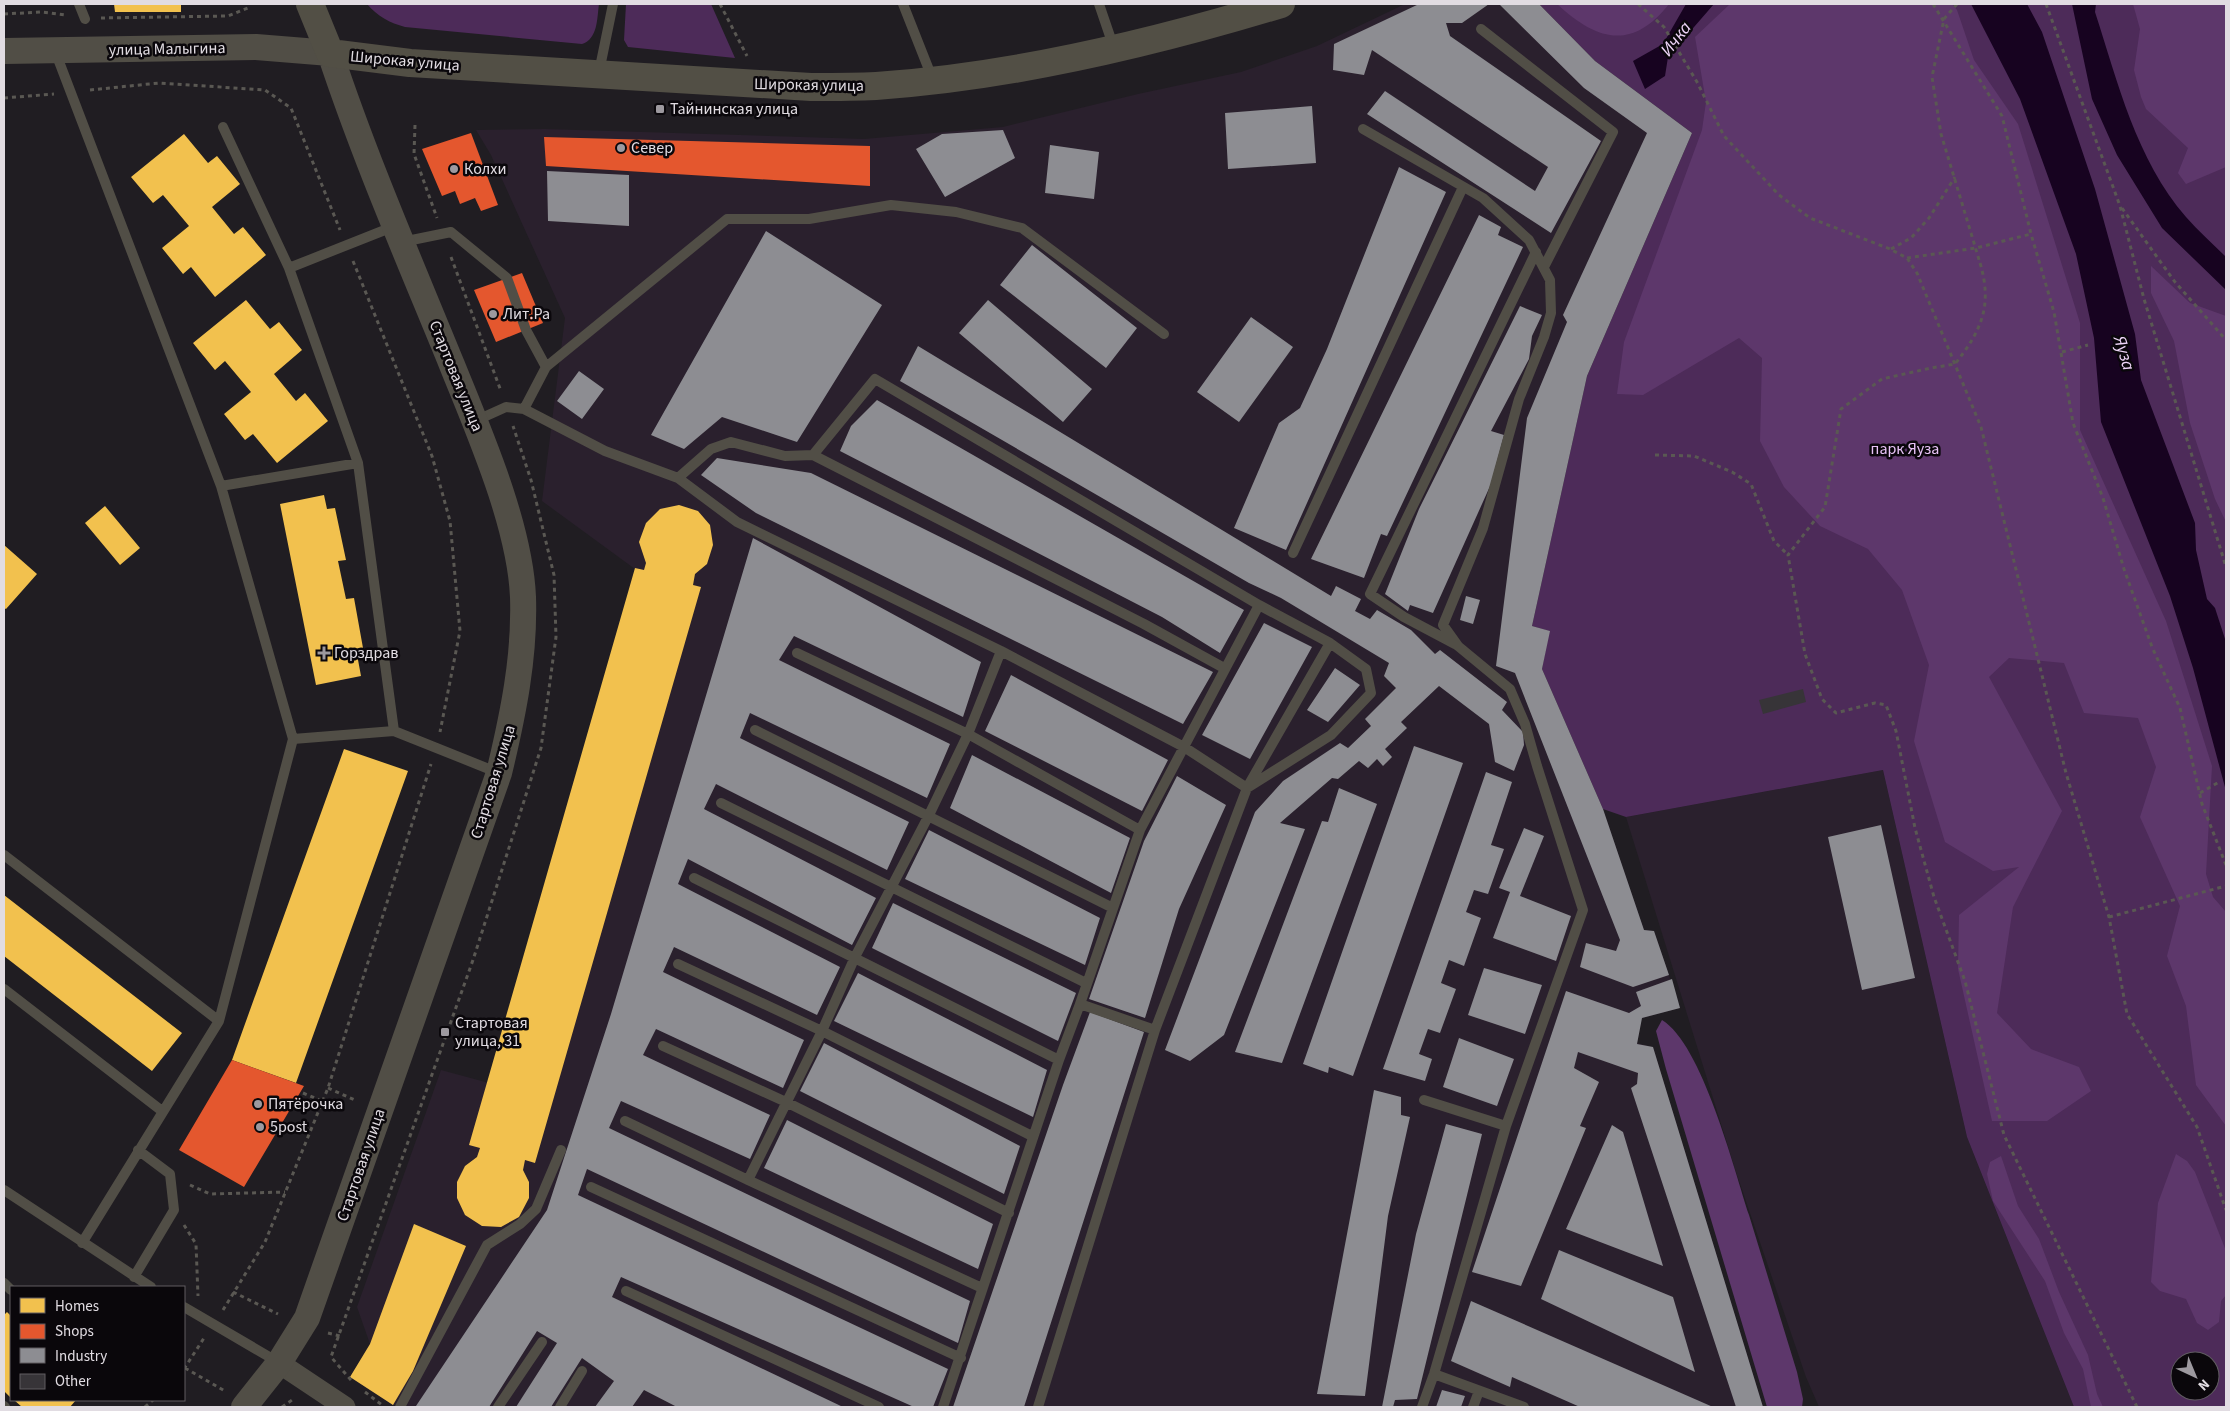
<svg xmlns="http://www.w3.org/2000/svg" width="2230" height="1411" viewBox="0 0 2230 1411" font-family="'Source Sans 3',sans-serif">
  <rect width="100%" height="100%" fill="#201d22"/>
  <path fill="#2a202d" d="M 1405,4 L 1539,4 L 1595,61 L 1692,133 L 1587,376 L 1550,631 L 1603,809 L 1644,930 L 1654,931 L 1680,1008 L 1642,1018 L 1637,1043 L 1653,1047 L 1763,1407 L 418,1407 L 393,1405 L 350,1377 L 370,1344 L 357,1307 L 441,1070 L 489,1083 L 635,569 L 542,501 L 565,318 L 491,155 L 476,130 L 545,129 L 864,139 L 1003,127 L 1138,94 L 1241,72 L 1317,46 Z
    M 1883,770 L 1967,1137 L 2074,1407 L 1819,1407 L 1806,1377 L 1735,1169 L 1626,817 Z"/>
  <path fill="#4d2b59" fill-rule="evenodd" d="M 367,4 L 599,4 C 597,18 598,39 582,44 L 405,27 C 390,23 377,16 367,4 Z
    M 626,4 L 711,4 L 735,58 L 628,47 L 624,40 Z
    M 1539,4 L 2226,4 L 2226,1407 L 2074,1407 L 1967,1137 L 1883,770 L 1626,817 L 1603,809 L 1542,669 L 1549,631 L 1532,626 L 1587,376 L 1692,133 L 1595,61 ZM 2180,1361 L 2210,1361 L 2210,1391 L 2180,1391 Z"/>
  <path fill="#5d376b" d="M 1557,4 L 1669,4 C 1632,51 1597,41 1557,4 Z
    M 1730,4 L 1952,4 L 1957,10 L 1974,60 L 2018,124 L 2080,323 L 2080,430 L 2166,621 L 2212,766 L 2206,874 L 2213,897 L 2226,912 L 2226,1126 L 2196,1085 L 2186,1006 L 2167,956 L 2180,906 L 2140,817 L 2156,767 L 2138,718 L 2084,713 L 2064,663 L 2009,658 L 1989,677 L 2062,811 L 2013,907 L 1997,1013 L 2031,1049 L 2079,1067 L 2091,1091 L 2047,1121 L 1992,1121 L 1958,969 L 1959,915 L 2019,867 L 1993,871 L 1945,842 L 1914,741 L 1929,665 L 1902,590 L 1868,549 L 1820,526 L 1784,487 L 1760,441 L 1762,358 L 1739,338 L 1643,395 L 1617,394 L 1624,342 L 1702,130 L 1706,102 L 1695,37 Z
    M 2133,4 L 2226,4 L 2226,167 L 2186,184 L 2178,173 L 2188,148 L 2146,109 L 2141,97 L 2134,70 L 2140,29 Z
    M 2151,266 L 2190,303 L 2226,316 L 2226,522 L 2215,499 L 2190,423 L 2174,341 L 2151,293 Z
    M 1662,1020 C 1702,1044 1734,1169 1749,1215 C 1765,1267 1781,1320 1797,1372 L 1803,1399 L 1802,1407 L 1767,1407 L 1666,1069 L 1656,1031 Z
    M 2176,1154 L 2187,1161 L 2195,1172 L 2226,1251 L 2226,1295 L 2221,1301 L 2219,1322 L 2208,1330 L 2197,1323 L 2186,1299 L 2160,1291 L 2151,1282 L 2158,1203 Z
    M 2001,1156 L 2018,1206 L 2039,1239 L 2059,1292 L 2088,1355 L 2097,1394 L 2103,1407 L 2091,1407 L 2083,1369 L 2064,1333 L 2045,1281 L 1993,1201 L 1987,1174 L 1990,1162 Z"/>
  <path fill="#170320" d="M 1686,4 L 1714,4 L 1668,57 L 1665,76 L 1645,89 L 1633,61 L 1663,44 Z
    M 1971,4 L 2027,4 L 2042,32 L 2095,189 L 2135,334 L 2141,380 L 2195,523 L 2196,550 L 2207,599 L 2215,608 L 2226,642 L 2226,791 L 2193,668 L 2170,596 L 2101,422 L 2094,338 L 2076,254 L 2020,99 Z
    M 2072,4 L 2096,4 L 2095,12 C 2118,83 2136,159 2186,217 C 2198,231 2213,244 2226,257 L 2226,290 L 2162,228 L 2117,155 L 2092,99 Z"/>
  <path fill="#f2c14e" d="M 114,4 L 181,4 L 181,12 L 115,12 Z
    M 184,134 L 208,163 L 217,156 L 240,184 L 212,207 L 234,234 L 243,227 L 266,255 L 215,297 L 191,267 L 183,274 L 162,248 L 189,226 L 163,195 L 153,203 L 131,177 Z
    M 246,300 L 270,329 L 279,322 L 302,350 L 274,374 L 296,401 L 305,393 L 328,421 L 277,463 L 253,434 L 245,440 L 224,414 L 251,392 L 225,361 L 215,370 L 193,343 Z
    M 324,495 L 327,509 L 335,508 L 346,560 L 338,561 L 346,599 L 354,598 L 363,648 L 356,649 L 361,676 L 316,685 L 280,504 Z
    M 679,505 L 698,511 L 710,525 L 713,545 L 707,564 L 695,574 L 693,585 L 701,587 L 535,1163 L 525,1160 L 523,1170 L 529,1182 L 529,1198 L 519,1217 L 501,1227 L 482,1226 L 465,1215 L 457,1198 L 457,1182 L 465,1166 L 477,1157 L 480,1148 L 469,1145 L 635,568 L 644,570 L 646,563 L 639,542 L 646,523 L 660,509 Z
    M 105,506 L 140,548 L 120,565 L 85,523 Z
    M 4,545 L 37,574 L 6,609 L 4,608 Z
    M 344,749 L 408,771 L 296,1083 L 232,1060 Z
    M 4,895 L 182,1033 L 152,1071 L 4,956 Z
    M 414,1224 L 466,1246 L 413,1371 L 393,1405 L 350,1377 L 370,1344 Z
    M 7,1312 L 11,1316 L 11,1398 L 4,1391 L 4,1315 Z
    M 14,1400 L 76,1400 L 70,1407 L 22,1407 Z"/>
  <path fill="#e4572e" d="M 471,133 L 498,205 L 481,211 L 475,198 L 460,204 L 455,191 L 442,196 L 422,149 Z
    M 544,137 L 870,146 L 870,186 L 546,166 Z
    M 522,273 L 543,323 L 496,342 L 474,290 Z
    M 232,1060 L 304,1086 L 244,1187 L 179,1150 Z"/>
  <path fill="#8d8d92" d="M 1419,4 L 1489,4 L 1462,23 L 1446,23 L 1450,36 L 1601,141 L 1551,233 L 1367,114 L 1385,91 L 1535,191 L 1548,167 L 1372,50 L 1364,75 L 1333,70 L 1334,44 Z
    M 1499,4 L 1539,4 L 1595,61 L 1692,133 L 1587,376 L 1532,626 L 1550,631 L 1542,669 L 1603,809 L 1644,930 L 1654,931 L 1669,975 L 1633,987 L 1580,967 L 1586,943 L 1616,951 L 1620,940 L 1515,673 L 1496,666 L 1527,418 L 1567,322 L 1563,315 L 1647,133 L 1584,88 Z
    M 1312,106 L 1316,163 L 1228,169 L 1225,113 Z
    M 1003,130 L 1015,158 L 945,197 L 916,149 L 942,134 Z
    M 1050,145 L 1099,152 L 1094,199 L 1045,193 Z
    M 1399,167 L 1446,192 L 1286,550 L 1234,528 L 1279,423 L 1300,408 L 1327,349 Z
    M 547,171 L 629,175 L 629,226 L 548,221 Z
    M 1479,215 L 1501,227 L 1498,235 L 1523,247 L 1387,536 L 1381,534 L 1364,578 L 1311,559 Z
    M 766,231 L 882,305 L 797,442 L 722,417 L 684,449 L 651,435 Z
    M 1032,245 L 1137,328 L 1106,368 L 1000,285 Z
    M 988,300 L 1092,389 L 1063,422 L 959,333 Z
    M 1520,306 L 1542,315 L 1532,336 L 1529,359 L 1491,431 L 1504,435 L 1491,484 L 1433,613 L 1410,605 L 1408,611 L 1385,594 L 1419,509 Z
    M 1251,317 L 1293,347 L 1239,422 L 1197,392 Z
    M 918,346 L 1331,596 L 1336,586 L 1361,599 L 1355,611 L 1370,619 L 1377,610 L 1411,630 L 1435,654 L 1440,650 L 1507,702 L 1502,710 L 1523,732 L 1524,745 L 1514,771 L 1495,762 L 1489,724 L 1439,686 L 1401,722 L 1407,728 L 1385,749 L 1392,757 L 1383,766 L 1377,759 L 1368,768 L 1359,761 L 1338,779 L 1332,778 L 1280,823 L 1305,829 L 1224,1035 L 1190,1061 L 1165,1050 L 1255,812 L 1283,781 L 1340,743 L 1348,748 L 1371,726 L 1365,719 L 1396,688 L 1384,676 L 1389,663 L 1281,598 L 1249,583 L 900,381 Z
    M 579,371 L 604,389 L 582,419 L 557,401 Z
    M 877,400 L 1244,610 L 1220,653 L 1162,617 L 840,451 L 851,426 Z
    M 717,458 L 811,473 L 1213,672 L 1183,724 L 756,513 L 701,475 Z
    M 753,538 L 981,662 L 963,717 L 794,636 L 779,660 L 950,744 L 927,798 L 750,713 L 740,738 L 909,822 L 887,870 L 716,784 L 704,809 L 876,898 L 852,945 L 688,859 L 678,884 L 840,967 L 817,1015 L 674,947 L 663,972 L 804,1040 L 783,1088 L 656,1029 L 643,1055 L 770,1115 L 750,1159 L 621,1101 L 609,1128 L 970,1301 L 958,1343 L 587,1169 L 578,1195 L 948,1369 L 933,1407 L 914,1407 L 621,1277 L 612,1297 L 843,1407 L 677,1407 L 644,1390 L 632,1407 L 595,1407 L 614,1381 L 582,1358 L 551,1407 L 516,1407 L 557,1343 L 537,1331 L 489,1407 L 418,1407 L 416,1406 L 547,1210 L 611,1014 Z
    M 1466,596 L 1480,600 L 1473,624 L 1460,620 Z
    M 1264,623 L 1312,647 L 1250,759 L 1202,735 Z
    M 1335,668 L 1360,685 L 1328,722 L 1307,710 Z
    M 1011,675 L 1168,760 L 1142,811 L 985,731 Z
    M 1414,746 L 1463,763 L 1353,1076 L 1329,1067 L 1328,1073 L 1303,1064 Z
    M 972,755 L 1130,838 L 1111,893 L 950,808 Z
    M 1486,772 L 1512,782 L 1491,845 L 1504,849 L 1488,894 L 1474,890 L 1466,912 L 1481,918 L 1464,966 L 1449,960 L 1441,983 L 1456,989 L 1440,1033 L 1428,1029 L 1419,1054 L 1432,1059 L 1425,1081 L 1383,1069 Z
    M 1177,776 L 1226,805 L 1179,909 L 1145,1018 L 1089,999 L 1144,841 Z
    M 1339,788 L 1377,804 L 1282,1063 L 1235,1052 L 1322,821 L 1328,822 Z
    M 1881,825 L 1915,978 L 1862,990 L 1828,837 Z
    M 1524,828 L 1544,836 L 1520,896 L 1571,916 L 1556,961 L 1493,938 L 1510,892 L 1499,888 Z
    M 929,830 L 1100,918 L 1085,965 L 905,879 Z
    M 893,903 L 1076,993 L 1058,1041 L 872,948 Z
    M 1484,968 L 1542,985 L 1525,1034 L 1468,1015 Z
    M 858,973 L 1047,1070 L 1033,1117 L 834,1021 Z
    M 1672,979 L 1680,1008 L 1642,1018 L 1637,1044 L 1653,1047 L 1763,1407 L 1736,1407 L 1631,1088 L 1637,1084 L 1638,1073 L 1578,1052 L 1574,1068 L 1599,1082 L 1580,1126 L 1586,1128 L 1521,1286 L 1472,1272 L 1566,991 L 1629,1013 L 1641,1006 L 1636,992 Z
    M 1090,1012 L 1144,1032 L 1024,1407 L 953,1407 L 1063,1085 Z
    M 1459,1038 L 1514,1059 L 1497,1106 L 1443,1087 Z
    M 824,1043 L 1020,1146 L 1004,1194 L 800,1091 Z
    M 1374,1090 L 1401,1097 L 1401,1115 L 1410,1117 L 1388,1216 L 1365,1396 L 1317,1394 Z
    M 787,1120 L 993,1224 L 978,1269 L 764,1168 Z
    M 1446,1124 L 1482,1134 L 1417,1399 L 1395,1400 L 1393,1407 L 1382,1407 L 1416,1234 Z
    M 1612,1125 L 1623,1132 L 1663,1266 L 1566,1229 Z
    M 1559,1250 L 1673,1297 L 1695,1372 L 1541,1299 Z
    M 1471,1301 L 1713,1407 L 1580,1407 L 1512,1377 L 1510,1387 L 1451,1361 Z
    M 1442,1390 L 1465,1396 L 1461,1407 L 1436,1407 Z"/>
  <path fill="#373438" d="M 1803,689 L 1806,702 L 1763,714 L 1759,700 Z"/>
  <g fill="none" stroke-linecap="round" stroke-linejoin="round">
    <path stroke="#5a5853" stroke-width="3" stroke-dasharray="4 4" stroke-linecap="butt" d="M 720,4 L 747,56
      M 1638,4 L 1664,27 L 1697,82 L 1724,136 L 1779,195 L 1810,218 L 1890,249 L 1907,258 L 1917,273 L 1981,427 L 2066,773 L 2109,917 L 2127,1014 L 2197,1127 L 2226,1210
      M 1933,4 L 2002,116 L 2031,234 L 2054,312 L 2073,423 L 2103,498 L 2124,569 L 2152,647 L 2180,708 L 2202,804 L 2226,865
      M 1957,4 L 1944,19 L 1932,77 L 1941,134 L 1971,233
      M 2046,4 L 2120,206 L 2144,299 L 2226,567
      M 4,14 L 42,12 L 65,15
      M 101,18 L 228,16 L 248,8
      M 90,90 L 159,83 L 265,90 L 291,108 L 340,230
      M 4,98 L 54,94
      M 415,125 L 414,154 L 437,218
      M 2122,208 L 2175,282 L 2226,340
      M 1891,249 L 1911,238 L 1929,218 L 1955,177
      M 451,257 L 501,391
      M 1907,258 L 1976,248 L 2031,234
      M 353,261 L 432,456 L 450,521 L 460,631 L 440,732
      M 1980,263 C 1993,306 1981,331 1955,364 L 1931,368 L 1882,379 L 1841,409 L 1825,507 L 1788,555 L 1805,654 L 1822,699 L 1836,713 L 1875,703 L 1886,705 L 1896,731 L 1915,828 L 1934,897 L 1965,981 L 2004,1135 L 2137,1407
      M 2062,352 L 2088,345
      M 1655,455 L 1694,456 L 1732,472 L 1751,484 L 1774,541 L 1788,555
      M 2200,793 L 2219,782
      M 2109,917 L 2226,886
      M 328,1088 L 357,1101
      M 303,1093 L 322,1101
      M 190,1185 L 210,1194 L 285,1192
      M 184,1225 L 196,1244 L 198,1296
      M 233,1292 L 278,1314
      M 223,1310 L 265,1242 L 328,1088 L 431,764
      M 328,1333 L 340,1336
      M 185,1368 L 225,1391
      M 184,1369 L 204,1338
      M 351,1380 L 331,1357 L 473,960 L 541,748 L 556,637 L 554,575 L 531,480 L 513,426
      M 365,1392 L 382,1405
      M 145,1407 L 153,1400
      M 282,1407 L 292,1400"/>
    <path stroke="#514e46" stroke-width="10" d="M 79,4 L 85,19
      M 903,4 L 933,80
      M 1099,4 L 1114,48
      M 1481,29 L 1613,132 L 1544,267
      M 55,51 L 221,486 L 293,739 L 219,1021 L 82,1243
      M 599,72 L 613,4
      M 223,127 L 289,268
      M 1363,129 L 1483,198 L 1529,240 L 1550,280 L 1551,313 L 1544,337 L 1519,399 L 1483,528 L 1443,625 L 1458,646 L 1510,689 L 1525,724 L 1537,766 L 1583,910 L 1506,1126 L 1434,1374 L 1422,1407
      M 402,242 L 451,232 L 507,278 L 526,330 L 546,367
      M 524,409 L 546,367 L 727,219 L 809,219 L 891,205 L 956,212 L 1022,228 L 1164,334
      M 475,421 L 506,407 L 524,409 L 605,451 L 678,478 L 737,522 L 1001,651 L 1184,747 L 1247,788 L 1155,1030 L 1038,1407
      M 813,455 L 875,379 L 1259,605 L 1140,830 L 1080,1004 L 1155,1030
      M 358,463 L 289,268 L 395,226
      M 678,478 L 711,449 L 731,442 L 785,456 L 813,455 L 1144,624 L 1224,668
      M 221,486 L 358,463 L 394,731 L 499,773
      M 1293,553 L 1463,187
      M 1455,644 L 1404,617 L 1370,594 L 1536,252
      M 797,653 L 968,734 L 1140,830
      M 755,730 L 1113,908
      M 293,739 L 394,731
      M 1248,786 L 1330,643
      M 1247,788 L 1331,735 L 1371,693 L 1366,669 L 1330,643 L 1259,605
      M 721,803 L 1086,983
      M 4,855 L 219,1021
      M 694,878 L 1059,1060 L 1080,1004
      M 678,964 L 822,1031 L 1032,1136
      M 4,989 L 162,1111
      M 663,1046 L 786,1102 L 1009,1213
      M 1424,1100 L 1506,1126
      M 625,1121 L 748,1180 L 982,1288
      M 748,1180 L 822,1031 L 855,957 L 929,815 L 968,734 L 1001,651
      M 591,1187 L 961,1358
      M 4,1190 L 151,1287
      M 134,1277 L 174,1210 L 170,1174 L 138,1150
      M 4,1283 L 11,1290
      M 626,1291 L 879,1407
      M 184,1307 L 278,1362
      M 1434,1374 L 1524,1407
      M 4,1406 L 5,1407
      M 400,1407 L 487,1245 L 520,1224 L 536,1209 L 561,1150
      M 498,1407 L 542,1342
      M 560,1407 L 582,1371
      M 943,1407 L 1059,1060
      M 1473,1407 L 1479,1391"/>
    <path stroke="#514e46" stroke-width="21" d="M 279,1363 L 345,1407"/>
    <path stroke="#514e46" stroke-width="26" d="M 4,51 L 256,47 L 330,53 C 365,159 410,262 452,365 C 479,432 520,525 523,597 C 525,657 513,715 499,773 L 307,1318 L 279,1363 L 244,1407"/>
    <path stroke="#524f45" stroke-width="28" d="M 310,4 L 330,53 L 410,63 L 811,87 C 833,87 855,87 876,86 C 1010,77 1153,43 1281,4"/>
    <path stroke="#5a5853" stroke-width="3" stroke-dasharray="4 4" stroke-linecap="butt" d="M 1971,233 L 1980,263"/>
  </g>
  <g fill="#9d999f" stroke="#0a070b" stroke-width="2">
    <rect x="655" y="104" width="10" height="10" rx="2.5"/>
    <circle cx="621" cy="148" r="5"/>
    <circle cx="454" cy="169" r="5"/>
    <circle cx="493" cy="314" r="5"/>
    <path d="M321.5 645.5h5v5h5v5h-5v5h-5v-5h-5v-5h5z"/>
    <rect x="440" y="1027" width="10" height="10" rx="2.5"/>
    <circle cx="258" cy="1104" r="5"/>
    <circle cx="260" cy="1127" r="5"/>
  </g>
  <g text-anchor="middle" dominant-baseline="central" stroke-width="5" stroke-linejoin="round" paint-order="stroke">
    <g font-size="16" fill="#e1dce2" stroke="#0a070b">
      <text transform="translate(167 49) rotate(-1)">улица Малыгина</text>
      <text transform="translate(405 61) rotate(5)">Широкая улица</text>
      <text transform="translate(809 85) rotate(1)">Широкая улица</text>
      <text transform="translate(456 376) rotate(68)">Стартовая улица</text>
      <text transform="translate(493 782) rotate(-73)">Стартовая улица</text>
      <text transform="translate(361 1165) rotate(-71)">Стартовая улица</text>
    </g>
    <g font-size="16" fill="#e1dce2" stroke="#0a070b" text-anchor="start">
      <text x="670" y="109">Тайнинская улица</text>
      <text x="631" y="148">Север</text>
      <text x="464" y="169">Колхи</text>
      <text x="503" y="314">Лит.Ра</text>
      <text x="334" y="653">Горздрав</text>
      <text x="455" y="1023">Стартовая<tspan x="455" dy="18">улица, 31</tspan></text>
      <text x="268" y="1104">Пятёрочка</text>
      <text x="270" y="1127">5post</text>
    </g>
    <g font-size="16" fill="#e8c3f7" stroke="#0a070b">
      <text x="1905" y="449">парк Яуза</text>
    </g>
    <g font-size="18" font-style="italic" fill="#eed5f8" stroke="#0a070b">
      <text transform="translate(1676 39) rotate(-52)">Ичка</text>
      <text transform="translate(2124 353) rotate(73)">Яуза</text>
    </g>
  </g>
  <rect width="2230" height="1411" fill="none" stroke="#e1dce2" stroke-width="10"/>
  <rect x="10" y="1286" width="175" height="115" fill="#0a070b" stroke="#605c61"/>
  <rect x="20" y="1298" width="25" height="15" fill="#f2c14e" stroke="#605c61"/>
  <text x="55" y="1311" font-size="15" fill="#e1dce2">Homes</text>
  <rect x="20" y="1324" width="25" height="15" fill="#e4572e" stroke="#605c61"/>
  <text x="55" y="1336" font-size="15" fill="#e1dce2">Shops</text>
  <rect x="20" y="1348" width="25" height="15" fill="#8d8d92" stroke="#605c61"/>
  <text x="55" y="1361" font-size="15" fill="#e1dce2">Industry</text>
  <rect x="20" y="1374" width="25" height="15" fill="#373438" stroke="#605c61"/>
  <text x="55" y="1386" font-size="15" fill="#e1dce2">Other</text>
  <g transform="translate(2195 1376) rotate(136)"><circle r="24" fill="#0a070b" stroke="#605c61"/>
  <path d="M0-4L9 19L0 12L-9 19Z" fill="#9d999f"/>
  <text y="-8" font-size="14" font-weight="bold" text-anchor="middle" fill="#e1dce2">N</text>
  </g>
</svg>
